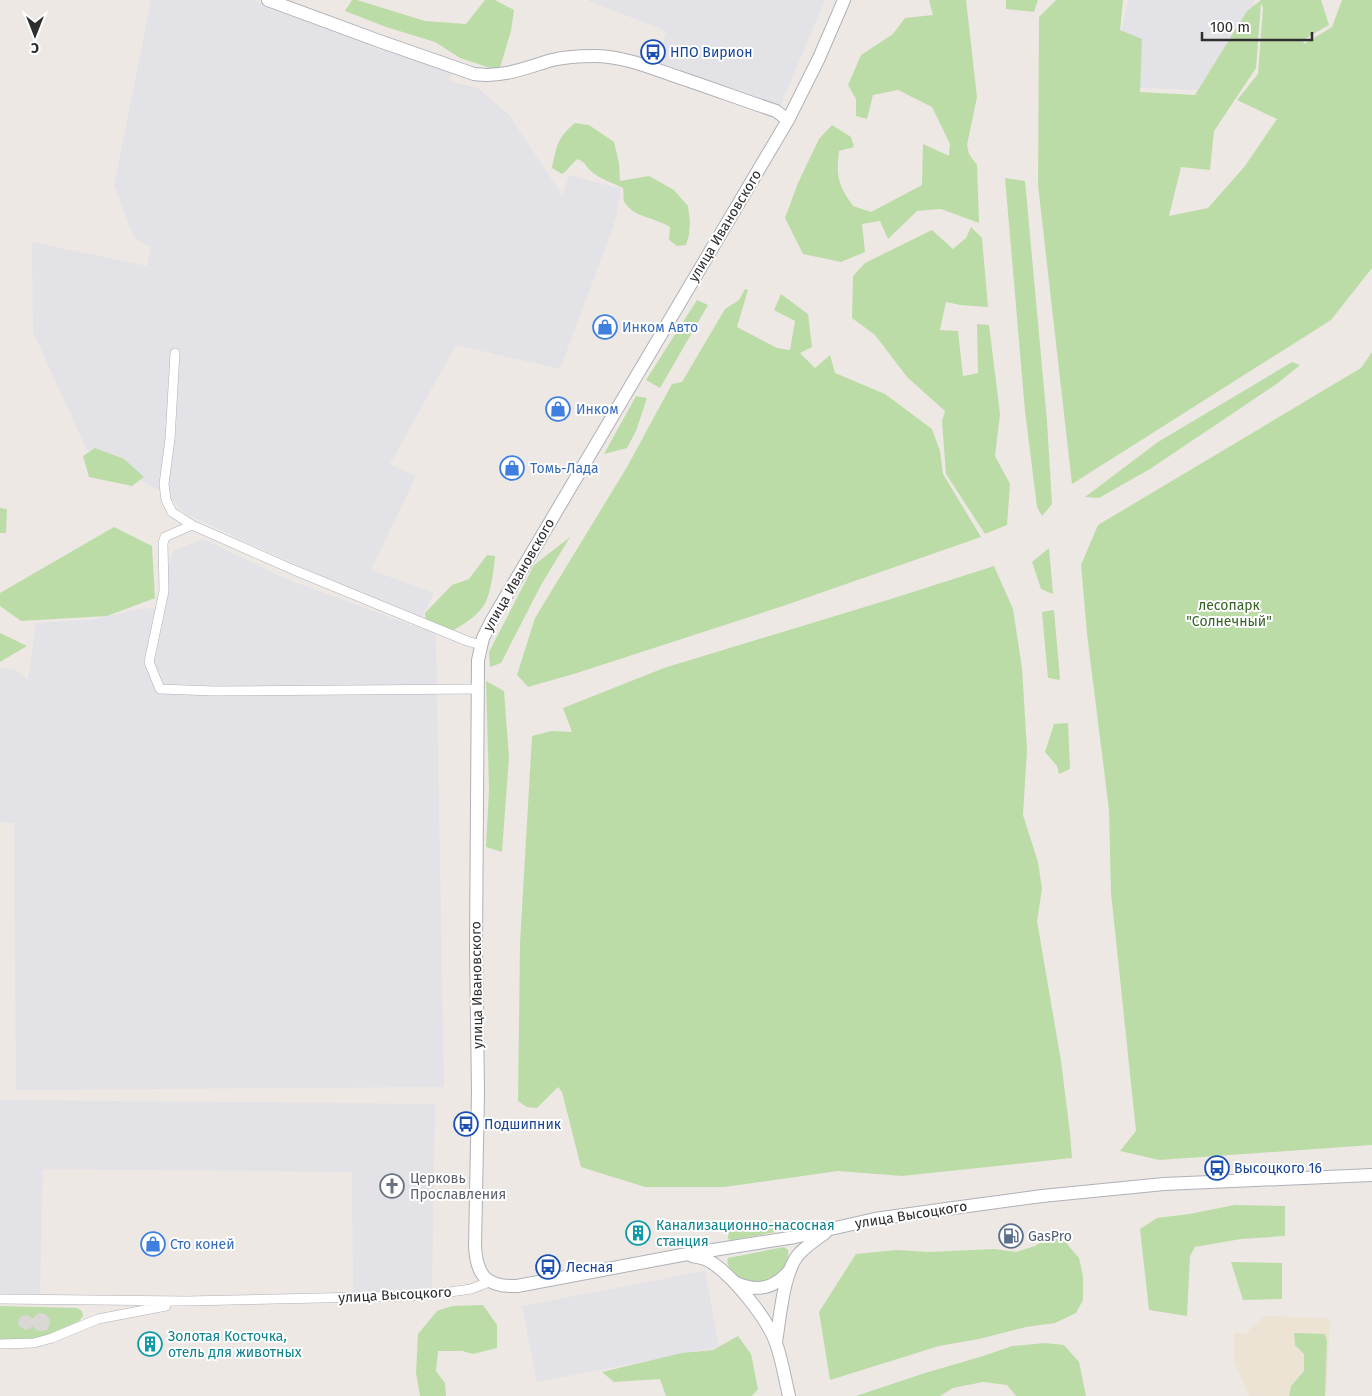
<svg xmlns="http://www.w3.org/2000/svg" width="1372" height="1396" viewBox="0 0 1372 1396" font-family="'Fira Sans',sans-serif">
  <rect width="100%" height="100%" fill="#ede8e3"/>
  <path fill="#e3e2e7" d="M 151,0 L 252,0 L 374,43 L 373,47 L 452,72 L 449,81 L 478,88 L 509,115 L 563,196 L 569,175 L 621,189 L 617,213 L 612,230 L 560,369 L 456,345 L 390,464 L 416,476 L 371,570 L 434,593 L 420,621 L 186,514 L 170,497 L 87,450 L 33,332 L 32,242 L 147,266 L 151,247 L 134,238 L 114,185 Z
    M 587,0 L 825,0 L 780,107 L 658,63 L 666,31 Z
    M 1128,0 L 1254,0 L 1252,15 L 1198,90 L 1136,88 L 1121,33 Z
    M 203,539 L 286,579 L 436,634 L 444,1087 L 16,1090 L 14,823 L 0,822 L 0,668 L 14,669 L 28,680 L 36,623 L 94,619 L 140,609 L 157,608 L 173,551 Z
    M 0,1100 L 435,1104 L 432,1289 L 353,1293 L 352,1172 L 43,1169 L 40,1294 L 0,1294 Z
    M 705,1271 L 719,1347 L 537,1382 L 522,1306 Z"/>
  <path fill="#ece3d5" d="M 1265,1316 L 1330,1318 L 1326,1396 L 1249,1396 L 1234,1362 L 1234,1333 L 1248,1333 L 1249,1330 Z"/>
  <path fill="#bcdca7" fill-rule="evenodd" d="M 352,0 L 357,0 L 425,21 L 466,24 L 485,0 L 495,0 L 514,10 L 511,31 L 499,71 L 460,58 L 435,42 L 386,27 L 345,11 Z
    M 929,0 L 966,0 L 977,97 L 967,145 L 969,154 L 977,165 L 979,223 L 941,209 L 917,211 L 888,239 L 880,221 L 862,224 L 865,252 L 841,262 L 803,254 L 785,218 L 798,183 L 819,139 L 832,125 L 851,137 L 854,147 L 839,151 C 836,178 838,184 853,206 L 871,212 L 922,185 L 923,144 L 949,156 L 950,144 L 932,107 L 898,90 L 873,95 L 867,119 L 856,116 L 856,99 L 848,85 L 861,55 L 893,34 L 905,18 L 933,15 Z
    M 1006,0 L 1038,0 L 1034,12 L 1006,9 Z
    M 1056,0 L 1123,0 L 1120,30 L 1142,39 L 1140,92 L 1195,95 L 1247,11 L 1260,1 L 1260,0 L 1321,0 L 1329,25 L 1303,40 L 1304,44 L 1332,27 L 1342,0 L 1372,0 L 1372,268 L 1331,320 L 1072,484 L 1038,185 L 1039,17 ZM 1261,3 L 1263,8 L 1258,74 L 1237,100 L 1277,119 L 1245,166 L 1208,208 L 1169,216 L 1181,167 L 1210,170 L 1214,131 L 1256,68 Z
    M 575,123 L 589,125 L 614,142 L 619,163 L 620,181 L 649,176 L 674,190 L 688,206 L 690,221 L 689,235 L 686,245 L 677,246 L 669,240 L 670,227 C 657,218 631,217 624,201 C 623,198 624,192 623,188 C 613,183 599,179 590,170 C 584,164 587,164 578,159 C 571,163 569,170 562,174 L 552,168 C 557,145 557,138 575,123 Z
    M 1005,178 L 1025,181 L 1047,421 L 1052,504 L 1042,516 L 1037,507 L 1025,411 Z
    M 971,227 L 982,238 L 988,307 L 960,305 L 946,302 L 940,330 L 958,331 L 963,376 L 978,373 L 977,324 L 989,325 L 1000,414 L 995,456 L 1010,484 L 1007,525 L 985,534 L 946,474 L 942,421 L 945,411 L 907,377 L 875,335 L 852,318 L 853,276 L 865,263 L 932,230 L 953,249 L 966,238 Z
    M 745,289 L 748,290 L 737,327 L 777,348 L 790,350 L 795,321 L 774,310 L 781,294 L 808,314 L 812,347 L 800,353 L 815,368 L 830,355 L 835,373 L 885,394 L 932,429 L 940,451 L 943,474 L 981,537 L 783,606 L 577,673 L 528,687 L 517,675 L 535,618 L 627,467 L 672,384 L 682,382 L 725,309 L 739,300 Z
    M 697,300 L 708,305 L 660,388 L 646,380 Z
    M 1372,352 L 1372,1145 L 1159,1160 L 1120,1151 L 1136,1131 L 1111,893 L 1109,810 L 1087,634 L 1081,565 L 1098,525 L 1361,368 Z
    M 1292,362 L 1300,365 L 1278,383 L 1150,469 L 1099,498 L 1085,497 L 1158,442 Z
    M 636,396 L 647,398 L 636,431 L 627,448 L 604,454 Z
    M 95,448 L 124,459 L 144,477 L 132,486 L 89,477 L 83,456 Z
    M 0,508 L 7,509 L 6,533 L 0,533 Z
    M 114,527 L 152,546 L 155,598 L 107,616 L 21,621 L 0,606 L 0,593 Z
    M 570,537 L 541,585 L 501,663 L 490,667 L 489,652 L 534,565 Z
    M 1049,548 L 1053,594 L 1041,589 L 1032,562 Z
    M 487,555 L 495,556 C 494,568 491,595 484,605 C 475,619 460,626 447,634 L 426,626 L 425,613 L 452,585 L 469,579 Z
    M 994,566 L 1013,609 L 1022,668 L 1027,750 L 1023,815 L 1038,862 L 1042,889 L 1037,921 L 1061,1061 L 1070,1133 L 1072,1158 L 902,1176 L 838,1171 L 724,1187 L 645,1187 L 581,1167 L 562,1092 L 558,1087 L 537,1108 L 527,1107 L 518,1101 L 520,943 L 532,736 L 551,731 L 572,732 L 563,708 L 664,668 L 891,599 Z
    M 1054,610 L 1060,680 L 1048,678 L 1042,612 Z
    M 0,633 L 27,646 L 0,662 Z
    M 486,681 L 504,691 L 509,757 L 502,852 L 486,847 L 489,789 Z
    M 1068,723 L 1070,769 L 1059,774 L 1057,766 L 1045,752 L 1054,724 Z
    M 1235,1205 L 1285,1206 L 1285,1236 L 1241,1239 L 1195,1247 L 1190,1256 L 1187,1316 L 1149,1310 L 1140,1229 L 1157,1218 L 1189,1214 Z
    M 748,1220 L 753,1221 L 754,1227 L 766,1225 L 766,1222 L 775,1225 L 779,1230 L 776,1232 L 732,1240 L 728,1239 C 728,1227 739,1224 748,1220 Z
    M 1061,1237 L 1079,1258 L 1083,1276 L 1083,1300 L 1076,1313 L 1055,1323 L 1026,1327 L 979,1339 L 939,1346 L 830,1380 L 819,1312 L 856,1254 L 897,1250 L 929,1252 L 994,1249 L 1016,1252 L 1035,1246 L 1048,1238 Z
    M 784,1247 L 788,1250 C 793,1279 749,1293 732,1272 C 729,1267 726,1263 728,1258 Z
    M 1231,1262 L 1282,1263 L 1282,1299 L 1243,1300 Z
    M 483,1305 L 497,1325 L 497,1348 L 473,1354 L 462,1351 L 438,1351 L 436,1371 L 445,1383 L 446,1396 L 420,1396 L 416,1373 L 418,1334 L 437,1311 L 452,1306 Z
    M 0,1306 L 77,1308 L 82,1311 L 83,1316 L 79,1321 L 43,1337 L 30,1339 L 0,1339 Z
    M 1294,1333 L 1325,1334 L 1327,1341 L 1325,1396 L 1289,1396 L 1291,1386 L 1304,1371 L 1304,1354 L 1295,1345 Z
    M 738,1336 L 751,1354 L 758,1389 L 752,1396 L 666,1396 L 660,1379 L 614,1382 L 602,1372 L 682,1353 L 713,1350 Z
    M 1045,1343 L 1064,1345 L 1079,1362 L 1086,1396 L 1016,1396 L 1007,1385 L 983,1382 L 953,1388 L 940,1396 L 856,1396 L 925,1373 L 980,1357 L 1012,1346 Z"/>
  <path fill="#dad7d5" d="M 38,1313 L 45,1314 L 49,1318 L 50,1324 L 47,1330 L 44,1331 L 38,1331 L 32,1326 L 30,1329 L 25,1330 L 19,1326 L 18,1321 L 21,1316 L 28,1315 L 32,1319 Z"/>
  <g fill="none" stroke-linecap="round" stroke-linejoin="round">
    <g stroke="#afb1b8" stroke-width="10">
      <path id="street" d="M 175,353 L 170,439 L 164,484 L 166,500 L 172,512 L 192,525 L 201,529 L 294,570 L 467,641 L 481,645
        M 192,525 L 165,537 L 163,543 L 164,591 L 149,662 L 160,689 L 214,691 L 478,689
        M 0,1299 L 187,1301 L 408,1296 L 450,1292 L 471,1289 L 489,1282
        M 0,1344 L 34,1343 L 52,1338 L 98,1319 L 166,1306"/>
    </g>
    <g stroke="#afb1b8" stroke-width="14">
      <path id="secondary" d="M 268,0 L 382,42 L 474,74 C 503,78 525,68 552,60 C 565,57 580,56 594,56 C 623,56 651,68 678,77 C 711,88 743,100 776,111 L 788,120
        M 844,0 L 819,58 L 788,120 L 492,620 L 483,638 L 478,660 L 476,948 L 478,1092 L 475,1247 C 477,1277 487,1287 517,1286 L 682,1255 L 795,1237 L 875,1219 L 946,1209 L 1042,1196 L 1164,1184 L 1372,1175
        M 692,1256 C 699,1257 708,1259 714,1264 C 735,1279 767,1318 776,1343 C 782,1360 785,1379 789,1396
        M 736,1283 C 757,1292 774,1289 789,1271
        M 776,1342 C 780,1318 783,1274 798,1255 C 806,1246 815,1240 825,1233"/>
    </g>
    <use href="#street" stroke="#fff" stroke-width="9"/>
    <use href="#secondary" stroke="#fff" stroke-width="12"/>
  </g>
  <defs>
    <g id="bus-ring" transform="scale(1.25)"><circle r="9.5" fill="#fff" stroke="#1a4fb4" stroke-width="1.5"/><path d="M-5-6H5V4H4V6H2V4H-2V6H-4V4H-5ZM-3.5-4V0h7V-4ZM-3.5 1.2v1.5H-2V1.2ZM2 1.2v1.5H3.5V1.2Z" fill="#1a4fb4"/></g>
    <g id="shop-ring" transform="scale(1.25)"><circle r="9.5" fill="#fff" stroke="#3f7fe0" stroke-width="1.5"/><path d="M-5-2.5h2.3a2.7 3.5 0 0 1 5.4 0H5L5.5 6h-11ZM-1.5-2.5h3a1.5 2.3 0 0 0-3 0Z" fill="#3f7fe0"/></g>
    <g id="church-ring" transform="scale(1.25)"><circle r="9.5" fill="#fff" stroke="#6b7280" stroke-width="1.5"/><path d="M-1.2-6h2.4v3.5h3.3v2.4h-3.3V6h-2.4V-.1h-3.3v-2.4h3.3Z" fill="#6b7280"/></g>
    <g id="building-ring" transform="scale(1.25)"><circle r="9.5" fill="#fff" stroke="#0f9aa8" stroke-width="1.5"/><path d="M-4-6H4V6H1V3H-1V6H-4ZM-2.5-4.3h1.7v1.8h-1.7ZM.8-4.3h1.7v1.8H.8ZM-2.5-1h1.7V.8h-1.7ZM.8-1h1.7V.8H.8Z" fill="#0f9aa8"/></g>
    <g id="fuel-ring" transform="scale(1.25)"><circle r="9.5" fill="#fff" stroke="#5c6f8a" stroke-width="1.5"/><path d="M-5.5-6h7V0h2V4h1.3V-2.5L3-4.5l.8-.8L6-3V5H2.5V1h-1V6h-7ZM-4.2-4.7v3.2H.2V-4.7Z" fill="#5c6f8a"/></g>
  </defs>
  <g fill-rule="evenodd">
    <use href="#bus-ring" x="653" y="52"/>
    <use href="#shop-ring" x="605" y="327"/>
    <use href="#shop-ring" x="558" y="409"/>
    <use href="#shop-ring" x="512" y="468"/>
    <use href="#bus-ring" x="466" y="1124"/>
    <use href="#bus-ring" x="1217" y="1168"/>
    <use href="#church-ring" x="392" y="1186"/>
    <use href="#building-ring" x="638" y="1233"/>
    <use href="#fuel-ring" x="1011" y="1236"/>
    <use href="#shop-ring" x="153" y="1244"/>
    <use href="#bus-ring" x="548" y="1267"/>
    <use href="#building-ring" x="150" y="1344"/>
  </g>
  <g text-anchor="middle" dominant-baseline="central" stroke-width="4" stroke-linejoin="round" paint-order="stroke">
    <g font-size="14" fill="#164399" stroke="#fff" text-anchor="start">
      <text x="670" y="52">НПО Вирион</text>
      <text x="484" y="1124">Подшипник</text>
      <text x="1234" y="1168">Высоцкого 16</text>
      <text x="566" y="1267">Лесная</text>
    </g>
    <g font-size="14" fill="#2e2e2e" stroke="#fff">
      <text transform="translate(725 226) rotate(-59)">улица Ивановского</text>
      <text transform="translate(519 575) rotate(-60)">улица Ивановского</text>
      <text transform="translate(477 985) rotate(-91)">улица Ивановского</text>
      <text transform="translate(911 1215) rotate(-9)">улица Высоцкого</text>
      <text transform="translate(395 1295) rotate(-3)">улица Высоцкого</text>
    </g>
    <g font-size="14" fill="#366cbe" stroke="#fff" text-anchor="start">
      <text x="622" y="327">Инком Авто</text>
      <text x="576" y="409">Инком</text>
      <text x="530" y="468">Томь-Лада</text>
      <text x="170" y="1244">Сто коней</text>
    </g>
    <g font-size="14" fill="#366425" stroke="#fff">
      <text x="1229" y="605">лесопарк<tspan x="1229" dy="16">"Солнечный"</tspan></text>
    </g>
    <g font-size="14" fill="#5b616d" stroke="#fff" text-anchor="start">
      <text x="410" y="1178">Церковь<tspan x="410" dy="16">Прославления</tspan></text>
    </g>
    <g font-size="14" fill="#0d838f" stroke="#fff" text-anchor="start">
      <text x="656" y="1225">Канализационно-насосная<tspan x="656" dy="16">станция</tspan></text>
      <text x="168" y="1336">Золотая Косточка,<tspan x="168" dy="16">отель для животных</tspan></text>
    </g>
    <g font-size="14" fill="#4e5e75" stroke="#fff" text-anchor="start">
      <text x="1028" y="1236">GasPro</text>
    </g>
  </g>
  <g transform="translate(35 35) rotate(180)" stroke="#ffffff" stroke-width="4" paint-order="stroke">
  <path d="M0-4L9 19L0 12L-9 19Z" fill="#2e2e2e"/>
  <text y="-8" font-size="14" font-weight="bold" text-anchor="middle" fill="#2e2e2e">С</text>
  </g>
  <path d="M1202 32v8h110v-8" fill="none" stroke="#2e2e2e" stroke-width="2.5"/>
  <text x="1210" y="32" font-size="15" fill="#2e2e2e" stroke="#ffffff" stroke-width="4" paint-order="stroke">100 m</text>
</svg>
